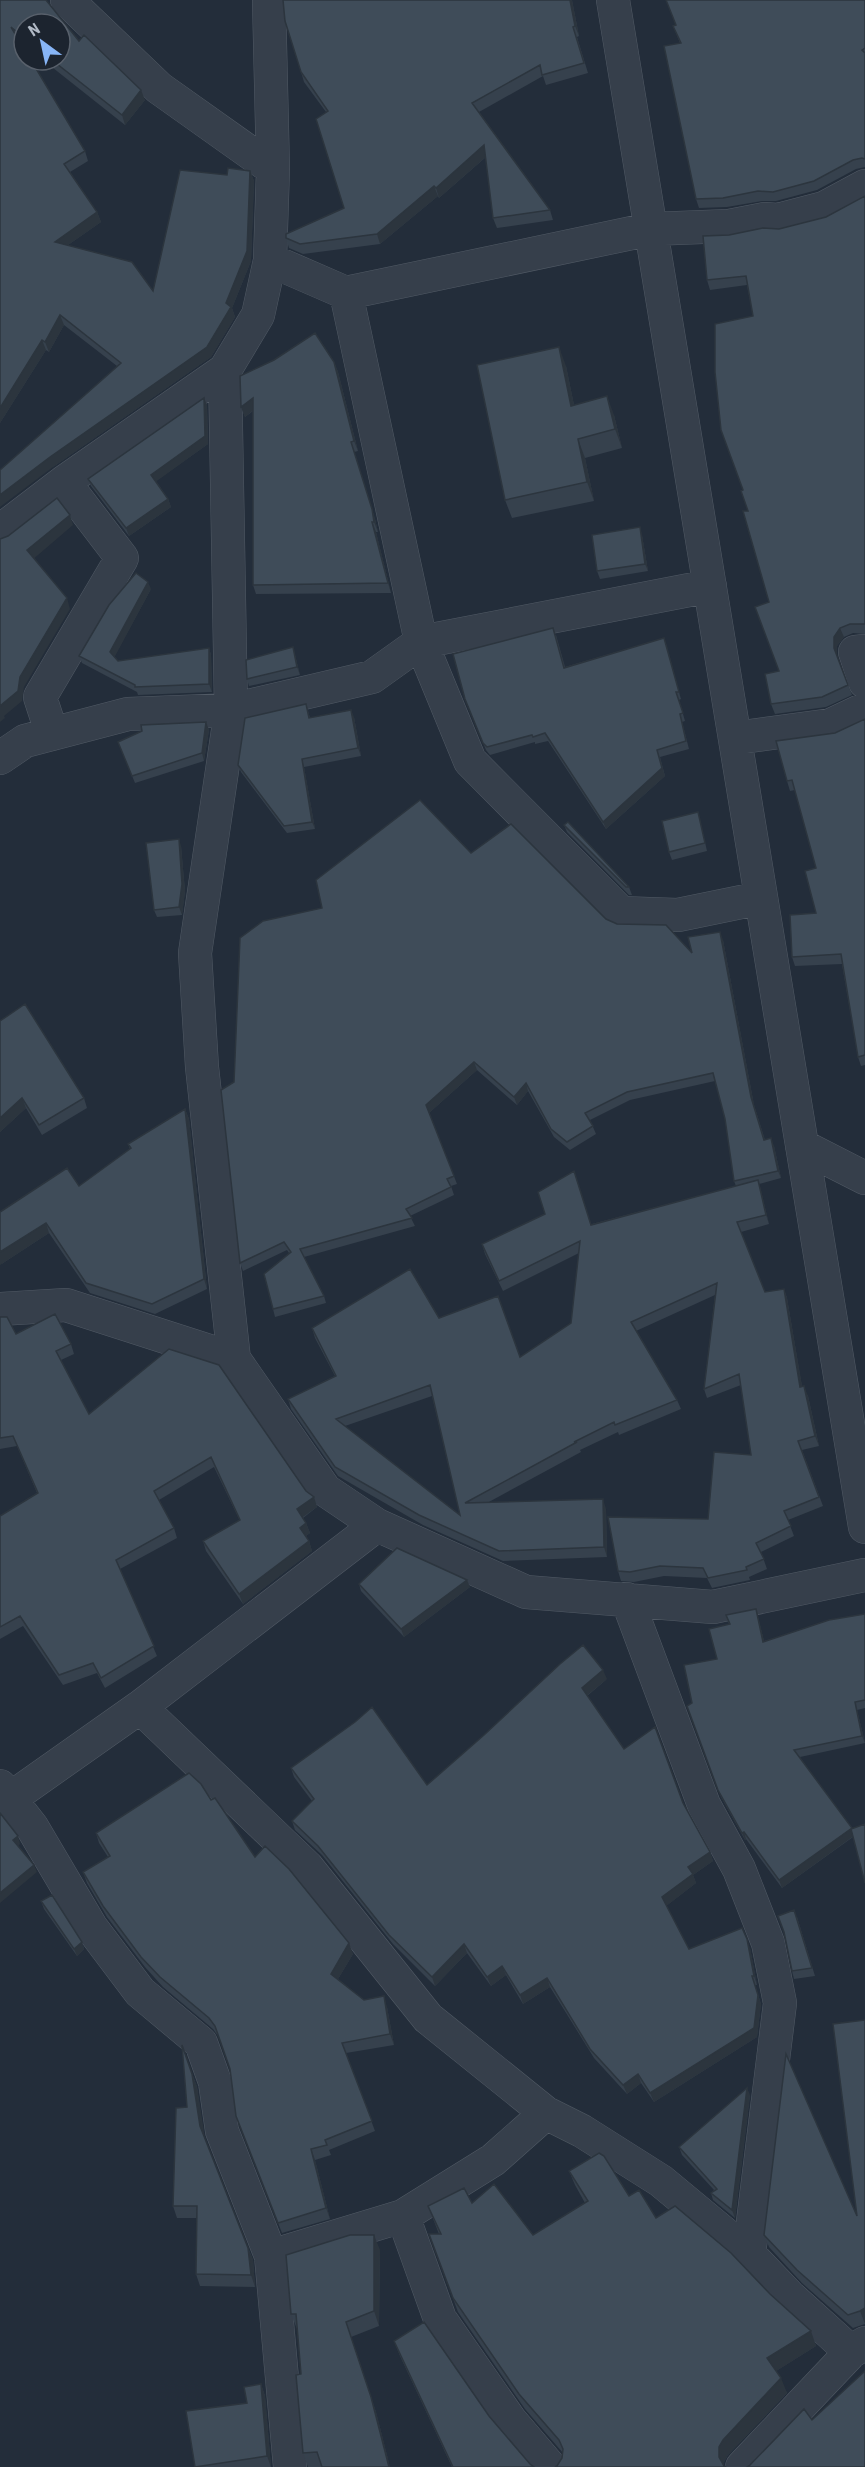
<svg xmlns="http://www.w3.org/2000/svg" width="865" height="2467" viewBox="0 0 865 2467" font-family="'Roboto Condensed',sans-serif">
  <rect width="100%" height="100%" fill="#232d3a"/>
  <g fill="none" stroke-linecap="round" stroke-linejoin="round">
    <g stroke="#515a65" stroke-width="34">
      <path id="minor" d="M 67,0 L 159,88 L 273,169
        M 613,0 L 865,1527
        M 270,260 L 346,293 L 421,642 L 470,761 L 621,913 L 678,915 L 761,898
        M 346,293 L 651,229 L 729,226 L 765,219 L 778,220 L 824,208 L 865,186
        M 225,370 L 231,710 L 195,953 L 202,1067 L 234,1359
        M 0,531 L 64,482 L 225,370 L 258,315 L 270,260 L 273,169 L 269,0
        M 865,651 L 855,652 L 865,682
        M 52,734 L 40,697 L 122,558 L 64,482
        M 735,738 L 831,725 L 865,709
        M 0,758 L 25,741 L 128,714 L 231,710 L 372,677 L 421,642 L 710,586
        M 802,1146 L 865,1178
        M 0,1309 L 66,1305 L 234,1359 L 325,1490 L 377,1525 L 526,1592 L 713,1607 L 865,1575
        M 627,1599 L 704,1805 L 739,1869 L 768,1943 L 780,2003 L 749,2254
        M 140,1707 L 307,1867 L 428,2018 L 546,2113 L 582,2131 L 661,2181 L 749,2254 L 789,2296 L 851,2352
        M 0,1786 L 32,1827 L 91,1927 L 140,1992 L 201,2043 L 215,2082 L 222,2131 L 271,2256 L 290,2467
        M 11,1798 L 140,1707 L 377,1525
        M 403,2216 L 440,2319 L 510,2420 L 550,2467
        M 271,2256 L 403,2216 L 493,2160 L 546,2113
        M 742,2467 L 851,2352 L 865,2343"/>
    </g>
    <use href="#minor" stroke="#363f4b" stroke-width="33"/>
  </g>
  <path fill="#36414d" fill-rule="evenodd" d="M 0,0 L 79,41 L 145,100 L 125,125 L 43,60 L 60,60 L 24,24 L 24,45 L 19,41 L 85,151 L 88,161 L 70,172 L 97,212 L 101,222 L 68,245 L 153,291 L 227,175 L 250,171 L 254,181 L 251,261 L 232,308 L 235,317 L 211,357 L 53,467 L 117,366 L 64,325 L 49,352 L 46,350 L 0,423 Z
    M 572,0 L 579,36 L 577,37 L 588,73 L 546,85 L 543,76 L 479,112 L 550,210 L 553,220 L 497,228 L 493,218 L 486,157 L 439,198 L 438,196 L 380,244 L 303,254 L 289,248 L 286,238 L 344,208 L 326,112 L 304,82 L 301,72 Z
    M 865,0 L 865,167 L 856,169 L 817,190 L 776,201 L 762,201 L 727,207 L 699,208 L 696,199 L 680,43 L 673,26 Z
    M 865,196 L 865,634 L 853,633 L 844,637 L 837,646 L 837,657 L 852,695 L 826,707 L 775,714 L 771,704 L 779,671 L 769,602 L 743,490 L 753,316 L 747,285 L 710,290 L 707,280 L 729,235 L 779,229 L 826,217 Z
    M 334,362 L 338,372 L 358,451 L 354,452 L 375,519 L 378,532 L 376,532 L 391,593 L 256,594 L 253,585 L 253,411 L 245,417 L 241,407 Z
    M 566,366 L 574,405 L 614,415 L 622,448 L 585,458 L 594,501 L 512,518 L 505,500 Z
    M 204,398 L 207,405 L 208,444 L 156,481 L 168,499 L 171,507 L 129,536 L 91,486 L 88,479 Z
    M 642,535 L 648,571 L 600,579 L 597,571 Z
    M 151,589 L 114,657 L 118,661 L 209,648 L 211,655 L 212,692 L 138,695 L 137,692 L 82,663 L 79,656 Z
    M 556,635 L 565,667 L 664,638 L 681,699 L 679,700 L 685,721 L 682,722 L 689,749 L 660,757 L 665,776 L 606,829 L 548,741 L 535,744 L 535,742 L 490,755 L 486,750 L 465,699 Z
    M 293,647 L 300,675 L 249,686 L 247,679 Z
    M 306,704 L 310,718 L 354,717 L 361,756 L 304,767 L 315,829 L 287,833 L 241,772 L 238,765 Z
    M 865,719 L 865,1065 L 861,1066 L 858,1057 L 842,964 L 795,966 L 792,957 L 816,913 L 816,868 L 795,790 L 790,791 L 787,781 L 835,733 Z
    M 206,722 L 209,730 L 204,761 L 135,783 L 121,749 Z
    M 698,812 L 700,820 L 707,851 L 672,860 L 669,852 Z
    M 564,825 L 629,887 L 632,895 L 629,895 L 567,832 Z
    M 181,846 L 185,891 L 182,915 L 157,917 L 154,910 Z
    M 471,853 L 606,919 L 692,953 L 723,940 L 754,1105 L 765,1140 L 774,1146 L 781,1178 L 759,1184 L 769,1224 L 741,1232 L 765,1292 L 784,1289 L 787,1298 L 802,1387 L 808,1396 L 819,1446 L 802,1450 L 823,1506 L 788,1520 L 794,1536 L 761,1552 L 767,1569 L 749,1577 L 750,1580 L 712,1588 L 707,1578 L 664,1576 L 634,1582 L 621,1581 L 618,1571 L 708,1519 L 751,1455 L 741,1385 L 707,1398 L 704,1389 L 715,1295 L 636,1331 L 677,1400 L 681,1409 L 619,1435 L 618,1432 L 580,1450 L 581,1452 L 487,1503 L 606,1509 L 607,1557 L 503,1561 L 423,1525 L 338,1476 L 291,1409 L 288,1399 L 335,1376 L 315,1338 L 312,1328 L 439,1318 L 520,1357 L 571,1323 L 579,1253 L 503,1291 L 485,1254 L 482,1244 L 592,1224 L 736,1186 L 734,1181 L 725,1119 L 715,1081 L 630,1100 L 590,1120 L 596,1134 L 570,1150 L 554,1137 L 528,1091 L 517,1105 L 477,1070 L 429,1113 L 457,1184 L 451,1186 L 454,1195 L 410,1216 L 415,1226 L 304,1257 L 324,1296 L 326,1303 L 275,1317 L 273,1309 L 289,1253 L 287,1250 L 243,1271 L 240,1263 L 234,1082 L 322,908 ZM 432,1396 L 460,1515 L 345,1426 Z
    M 0,1021 L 84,1098 L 87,1108 L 42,1135 L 26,1108 L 0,1132 Z
    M 185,1109 L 189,1119 L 207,1289 L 155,1314 L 90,1293 L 49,1233 L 0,1265 L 79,1186 L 130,1149 L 128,1144 Z
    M 0,1317 L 16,1334 L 71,1344 L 74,1354 L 61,1360 L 89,1414 L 306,1491 L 314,1497 L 317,1507 L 303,1518 L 306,1523 L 310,1533 L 306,1536 L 309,1541 L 312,1551 L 243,1604 L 206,1551 L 203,1541 L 240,1521 L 214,1467 L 159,1500 L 174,1528 L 177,1538 L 120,1569 L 157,1656 L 105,1688 L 97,1673 L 63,1685 L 23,1626 L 0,1639 L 0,1516 L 37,1493 L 17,1446 L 0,1449 Z
    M 359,1584 L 470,1587 L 404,1637 L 361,1591 Z
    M 756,1609 L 764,1641 L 865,1614 L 865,1708 L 857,1710 L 865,1743 L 800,1757 L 853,1837 L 782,1888 L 746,1839 L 745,1840 L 721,1797 L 687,1706 L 692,1703 L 717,1659 L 729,1624 L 726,1615 Z
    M 607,1679 L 587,1696 L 624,1749 L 683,1803 L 710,1852 L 713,1861 L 693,1875 L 696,1883 L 666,1906 L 689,1949 L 750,1948 L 757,1985 L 755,1985 L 761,2004 L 757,2037 L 654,2102 L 641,2083 L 627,2094 L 594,2058 L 550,1987 L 523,2004 L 506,1975 L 491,1986 L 467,1953 L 435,1986 L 393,1944 L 322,1855 L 295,1830 L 292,1821 L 312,1801 L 294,1777 L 291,1768 L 427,1785 Z
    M 211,1800 L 255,1857 L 353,1954 L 338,1979 L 364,2000 L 387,2007 L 394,2045 L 346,2053 L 375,2131 L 329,2150 L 331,2155 L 315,2160 L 330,2219 L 282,2233 L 236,2116 L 230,2069 L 218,2036 L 213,2029 L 163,1987 L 145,1967 L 107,1917 L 87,1883 L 83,1872 L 108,1857 L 99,1843 L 96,1833 Z
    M 41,1901 L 82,1942 L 84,1949 L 77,1956 L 44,1909 Z
    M 797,1917 L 815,1976 L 794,1979 L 792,1971 Z
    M 865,2020 L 865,2324 L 853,2328 L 802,2283 L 769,2247 L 764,2235 L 857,2216 Z
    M 182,2045 L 197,2087 L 204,2136 L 253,2260 L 255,2287 L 200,2286 L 196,2274 L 197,2218 L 177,2218 L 173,2206 L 187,2107 Z
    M 750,2095 L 735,2218 L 713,2200 L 711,2193 L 714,2190 L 682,2155 L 679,2147 Z
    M 569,2171 L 629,2196 L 656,2218 L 770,2294 L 811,2331 L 816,2346 L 776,2371 L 787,2393 L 728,2455 L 724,2462 L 724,2466 L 557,2466 L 562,2458 L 563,2453 L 525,2409 L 458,2312 L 429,2234 L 439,2234 L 428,2206 L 472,2203 L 533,2235 L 585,2203 L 575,2185 Z
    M 380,2250 L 379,2326 L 351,2337 L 376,2412 L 390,2467 L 308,2467 L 303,2453 L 301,2374 L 297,2329 L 291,2314 Z
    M 394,2341 L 489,2416 L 530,2464 L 534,2467 L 452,2467 L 400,2356 Z
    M 261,2384 L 265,2396 L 271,2467 L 195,2467 Z"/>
  <path fill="#2c353e" d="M 570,0 L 572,0 L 579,36 L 575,26 Z
    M 141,90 L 145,100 L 125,125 L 122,115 Z
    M 484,145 L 488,155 L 439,198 L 436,188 Z
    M 250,171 L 254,181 L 251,261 L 232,308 L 235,317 L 211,357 L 53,467 L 0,507 L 0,495 L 226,303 Z
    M 434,186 L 438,196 L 380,244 L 377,234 Z
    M 97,212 L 101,222 L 58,252 L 55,242 Z
    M 60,315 L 64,325 L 49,352 L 45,342 Z
    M 42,340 L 46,350 L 0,423 L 0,408 Z
    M 559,347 L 566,366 L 578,425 L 571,406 Z
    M 334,362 L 338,372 L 358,451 L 354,441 Z
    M 607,396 L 614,415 L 622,448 L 615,429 Z
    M 204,398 L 207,405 L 208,444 L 154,483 L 151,475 Z
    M 253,398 L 256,408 L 245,417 L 241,407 Z
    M 578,439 L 585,458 L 594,501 L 587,482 Z
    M 351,442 L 375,519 L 378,532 L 374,522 Z
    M 168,499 L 171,507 L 129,536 L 126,528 Z
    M 70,515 L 73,525 L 31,561 L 27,550 Z
    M 372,522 L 376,532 L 391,593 L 388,583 Z
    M 640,527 L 642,535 L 648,571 L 645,564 Z
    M 148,582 L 151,589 L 113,660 L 110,652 Z
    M 67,598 L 70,609 L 24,687 L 22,701 L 4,716 L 5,718 L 0,722 L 0,706 L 20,677 Z
    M 840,628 L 844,637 L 837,646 L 837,657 L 834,648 L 834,637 Z
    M 664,638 L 667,646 L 681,699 L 679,692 Z
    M 293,647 L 300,675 L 297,667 Z
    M 209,648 L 211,655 L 212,692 L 209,684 Z
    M 351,710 L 354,717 L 361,756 L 358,748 Z
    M 206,722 L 209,730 L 204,761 L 202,753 Z
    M 657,750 L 665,776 L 606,829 L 603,822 Z
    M 302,759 L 304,767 L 315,829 L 312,822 Z
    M 179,839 L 181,846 L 185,891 L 182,915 L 179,907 Z
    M 720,932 L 723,940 L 754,1105 L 767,1148 L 751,1097 Z
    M 474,1062 L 477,1070 L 429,1113 L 426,1105 Z
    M 526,1083 L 528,1091 L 517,1105 L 514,1097 Z
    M 22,1098 L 26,1108 L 0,1132 L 0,1118 Z
    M 185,1109 L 189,1119 L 207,1289 L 204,1279 Z
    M 771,1138 L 774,1146 L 781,1178 L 778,1171 Z
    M 758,1180 L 761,1190 L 769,1224 L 766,1215 Z
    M 46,1223 L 49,1233 L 0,1265 L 0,1252 Z
    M 784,1289 L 787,1298 L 804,1397 L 800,1387 Z
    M 804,1386 L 808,1396 L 819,1446 L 815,1436 Z
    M 314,1497 L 317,1507 L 300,1519 L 297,1509 Z
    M 603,1499 L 606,1509 L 607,1557 L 604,1547 Z
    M 306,1523 L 310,1533 L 303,1538 L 300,1528 Z
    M 309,1541 L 312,1551 L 243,1604 L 239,1594 Z
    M 467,1580 L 470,1587 L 404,1637 L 401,1629 Z
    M 756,1609 L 766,1649 L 763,1642 Z
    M 603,1670 L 607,1679 L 585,1697 L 582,1688 Z
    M 855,1702 L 857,1710 L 865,1743 L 862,1736 Z
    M 852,1828 L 855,1835 L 782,1888 L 779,1880 Z
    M 744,1832 L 746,1839 L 745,1840 L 742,1833 Z
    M 18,1836 L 20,1844 L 16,1848 L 13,1840 Z
    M 710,1852 L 713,1861 L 693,1875 L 696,1883 L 665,1907 L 662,1897 L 688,1867 Z
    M 34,1865 L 37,1872 L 0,1903 L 0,1893 Z
    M 747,1939 L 750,1948 L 757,1985 L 754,1976 Z
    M 82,1942 L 84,1949 L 77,1956 L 74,1949 Z
    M 349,1943 L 353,1954 L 335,1984 L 331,1974 Z
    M 464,1944 L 467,1953 L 435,1986 L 432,1977 Z
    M 502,1966 L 506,1975 L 491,1986 L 487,1977 Z
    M 752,1976 L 761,2004 L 757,2037 L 654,2102 L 650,2093 Z
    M 547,1978 L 550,1987 L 523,2004 L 520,1995 Z
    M 384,1996 L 387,2007 L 394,2045 L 390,2034 Z
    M 192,2074 L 197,2087 L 205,2138 L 200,2126 Z
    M 638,2074 L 641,2083 L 627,2094 L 623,2085 Z
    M 747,2088 L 750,2095 L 735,2218 L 732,2210 Z
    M 311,2149 L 315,2160 L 330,2219 L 326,2208 Z
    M 374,2235 L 380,2250 L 379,2326 L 374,2311 Z
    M 248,2248 L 253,2260 L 255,2287 L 251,2275 Z
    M 865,2308 L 865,2324 L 860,2311 Z
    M 346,2322 L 376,2412 L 390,2467 L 389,2467 Z
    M 811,2331 L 816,2346 L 773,2373 L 767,2358 Z
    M 781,2378 L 787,2393 L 728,2455 L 724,2462 L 724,2467 L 719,2457 L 719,2447 L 723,2440 Z
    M 261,2384 L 265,2396 L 271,2467 L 267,2456 Z"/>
  <path fill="#3f4c59" stroke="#2c353e" stroke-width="1.5" fill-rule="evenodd" d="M 0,0 L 46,0 L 79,41 L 84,35 L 141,90 L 122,115 L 52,60 L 60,60 L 60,24 L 24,24 L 24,38 L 11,27 L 24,49 L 24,60 L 31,60 L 85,151 L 64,164 L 97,212 L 55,242 L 132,262 L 153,291 L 180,170 L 227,175 L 228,168 L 250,171 L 247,251 L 226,303 L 231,307 L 207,347 L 50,457 L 0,495 L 0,470 L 121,363 L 60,315 L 45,342 L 42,340 L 0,408 Z
    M 283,0 L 570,0 L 575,26 L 573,27 L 584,63 L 542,75 L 540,65 L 472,103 L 550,210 L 493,218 L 484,145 L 436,188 L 434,186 L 377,234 L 300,244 L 286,238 L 286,234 L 344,208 L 316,119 L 328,111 L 301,72 L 285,21 Z
    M 666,0 L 865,0 L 865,48 L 862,50 L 865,53 L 865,159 L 862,158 L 853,160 L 814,181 L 773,192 L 758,191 L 723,198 L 696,199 L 664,46 L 681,43 L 673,26 L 676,25 Z
    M 865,196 L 865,624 L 850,624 L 840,628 L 834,637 L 834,648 L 848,685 L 822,697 L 771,704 L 765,674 L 779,671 L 755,607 L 769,602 L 743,511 L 748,511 L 741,491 L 743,490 L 721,430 L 715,372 L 715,324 L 753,316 L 746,276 L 707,280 L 703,236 L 729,235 L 763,228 L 779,229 L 826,217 Z
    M 315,333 L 334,362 L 354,441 L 351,442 L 372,509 L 374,522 L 372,522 L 388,583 L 253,585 L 253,398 L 241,407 L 240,376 L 274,360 Z
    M 559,347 L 571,406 L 607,396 L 615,429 L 578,439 L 587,482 L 505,500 L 477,365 Z
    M 204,398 L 205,436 L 151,475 L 168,499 L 126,528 L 88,479 Z
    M 57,498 L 70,515 L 27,550 L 67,598 L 20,677 L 18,691 L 0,706 L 0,539 L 8,536 Z
    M 640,527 L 645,564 L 597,571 L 592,535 Z
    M 136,573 L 148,582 L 110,652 L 118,661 L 209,648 L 209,684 L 135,687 L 135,685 L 79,656 L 109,605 Z
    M 553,628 L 564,668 L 664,638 L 679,692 L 676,692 L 683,713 L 680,714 L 686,741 L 657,750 L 662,768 L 603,822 L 545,733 L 533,737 L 532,735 L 487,747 L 483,743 L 465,699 L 453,654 Z
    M 293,647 L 297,667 L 247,679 L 246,660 Z
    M 306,704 L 309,718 L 351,710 L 358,748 L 302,759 L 312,822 L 284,826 L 238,765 L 245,718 Z
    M 865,719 L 865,1055 L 858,1057 L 841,954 L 792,957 L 790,915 L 816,913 L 805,871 L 816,868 L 792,780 L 787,781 L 776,741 L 835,733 Z
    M 206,722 L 202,753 L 132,776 L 118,742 L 142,731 L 141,725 Z
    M 420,800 L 471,853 L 511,824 L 606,919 L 617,924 L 666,925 L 692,953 L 688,937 L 720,932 L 751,1097 L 764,1140 L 771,1138 L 778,1171 L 734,1181 L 725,1119 L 713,1073 L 627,1092 L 585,1113 L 593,1126 L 567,1142 L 551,1129 L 526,1083 L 514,1097 L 474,1062 L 426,1105 L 454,1176 L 447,1179 L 451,1187 L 406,1209 L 412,1218 L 300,1249 L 324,1296 L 273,1309 L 264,1274 L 291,1252 L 284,1242 L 240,1263 L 221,1090 L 234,1082 L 240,938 L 263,921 L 322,908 L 316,880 Z
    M 698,812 L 705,843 L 669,852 L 662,821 Z
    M 568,822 L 629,887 L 626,887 L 564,825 Z
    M 179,839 L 182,884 L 179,907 L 154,910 L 146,843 Z
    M 25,1004 L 84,1098 L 39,1125 L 22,1098 L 0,1118 L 0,1021 Z
    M 185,1109 L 204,1279 L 152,1304 L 86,1283 L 46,1223 L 0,1252 L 0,1212 L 67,1168 L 79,1186 L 131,1148 L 128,1144 Z
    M 574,1171 L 591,1225 L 758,1180 L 766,1215 L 737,1222 L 765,1292 L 784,1289 L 800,1387 L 804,1386 L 815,1436 L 798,1441 L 819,1497 L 784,1511 L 791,1526 L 756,1543 L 764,1559 L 746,1567 L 747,1570 L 708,1578 L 703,1568 L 660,1566 L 630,1572 L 618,1571 L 608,1517 L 708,1519 L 714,1452 L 751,1455 L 739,1374 L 704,1389 L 717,1283 L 631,1322 L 677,1400 L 615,1425 L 614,1422 L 574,1442 L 577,1442 L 465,1503 L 603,1499 L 604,1547 L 499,1551 L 419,1515 L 335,1467 L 288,1399 L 336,1376 L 312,1328 L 410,1269 L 439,1318 L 498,1296 L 520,1357 L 571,1323 L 580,1241 L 499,1281 L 482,1244 L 545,1214 L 538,1192 ZM 430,1385 L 460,1515 L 336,1419 Z
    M 55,1314 L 71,1344 L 56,1351 L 89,1414 L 169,1349 L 219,1365 L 306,1491 L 314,1497 L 297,1509 L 306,1523 L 300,1528 L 309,1541 L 239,1594 L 203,1541 L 240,1520 L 211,1457 L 154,1491 L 174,1528 L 116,1560 L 154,1646 L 101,1678 L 93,1663 L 59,1675 L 20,1616 L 0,1627 L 0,1516 L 38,1493 L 13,1436 L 0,1438 L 0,1317 L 7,1317 L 16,1334 Z
    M 397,1548 L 467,1580 L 401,1629 L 359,1584 Z
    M 756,1609 L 763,1642 L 829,1620 L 865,1614 L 865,1700 L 855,1702 L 862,1736 L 794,1750 L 852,1828 L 779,1880 L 744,1832 L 742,1833 L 718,1790 L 687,1706 L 692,1703 L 684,1665 L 717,1659 L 709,1629 L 730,1624 L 726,1615 Z
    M 583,1645 L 603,1670 L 582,1688 L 624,1749 L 655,1727 L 683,1803 L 710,1852 L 688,1867 L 693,1874 L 662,1897 L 689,1949 L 742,1928 L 747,1939 L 754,1976 L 752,1976 L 758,1995 L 754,2028 L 650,2093 L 638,2074 L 623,2085 L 590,2049 L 547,1978 L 520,1995 L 502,1966 L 487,1977 L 464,1944 L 432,1977 L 389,1935 L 318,1846 L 292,1821 L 314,1799 L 291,1768 L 355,1722 L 372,1707 L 427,1785 L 484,1735 L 560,1664 Z
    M 189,1773 L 201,1784 L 211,1800 L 215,1798 L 255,1857 L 265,1846 L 289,1869 L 349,1943 L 331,1974 L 364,2000 L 384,1996 L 390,2034 L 342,2043 L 372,2121 L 325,2140 L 327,2145 L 311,2149 L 326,2208 L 278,2223 L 236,2116 L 230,2069 L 215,2026 L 209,2018 L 160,1977 L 141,1957 L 103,1906 L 83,1872 L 110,1856 L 96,1833 Z
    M 0,1813 L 18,1836 L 13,1840 L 34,1865 L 0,1893 Z
    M 865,1824 L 865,1883 L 851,1829 Z
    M 52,1895 L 82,1942 L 74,1949 L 41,1901 Z
    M 794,1910 L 812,1968 L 792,1971 L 784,1932 L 778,1916 Z
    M 865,2020 L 865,2308 L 860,2311 L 848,2315 L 797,2270 L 764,2235 L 786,2054 L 857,2216 L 833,2024 Z
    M 182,2045 L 192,2074 L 200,2126 L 248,2248 L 251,2275 L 196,2274 L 197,2206 L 173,2206 L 176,2108 L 187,2107 Z
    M 747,2088 L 732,2210 L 711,2193 L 717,2189 L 679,2147 Z
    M 599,2153 L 604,2156 L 629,2196 L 639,2190 L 656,2218 L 675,2206 L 731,2253 L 770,2294 L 811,2331 L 767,2358 L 781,2378 L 723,2440 L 719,2447 L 719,2457 L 724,2466 L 726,2467 L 555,2467 L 557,2466 L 562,2458 L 563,2449 L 559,2440 L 519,2394 L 453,2298 L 429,2234 L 441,2234 L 428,2206 L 464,2188 L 472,2203 L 494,2184 L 533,2235 L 588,2201 L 569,2171 Z
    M 350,2235 L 374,2235 L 374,2311 L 346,2322 L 371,2397 L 389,2467 L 322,2467 L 317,2452 L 303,2453 L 296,2375 L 301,2374 L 296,2314 L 291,2314 L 286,2255 Z
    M 424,2322 L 489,2416 L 530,2464 L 534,2467 L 453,2467 L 394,2341 Z
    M 865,2371 L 865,2467 L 747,2467 L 750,2465 L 804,2409 L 812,2420 Z
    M 261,2384 L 267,2456 L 195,2467 L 186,2411 L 247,2403 L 244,2387 Z"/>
  <g transform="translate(42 42) rotate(327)"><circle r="28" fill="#1c242f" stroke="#58606b" stroke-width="1.5"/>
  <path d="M0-4.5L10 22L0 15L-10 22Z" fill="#87b5f6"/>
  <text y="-9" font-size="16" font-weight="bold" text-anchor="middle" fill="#b1bac6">N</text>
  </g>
</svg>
